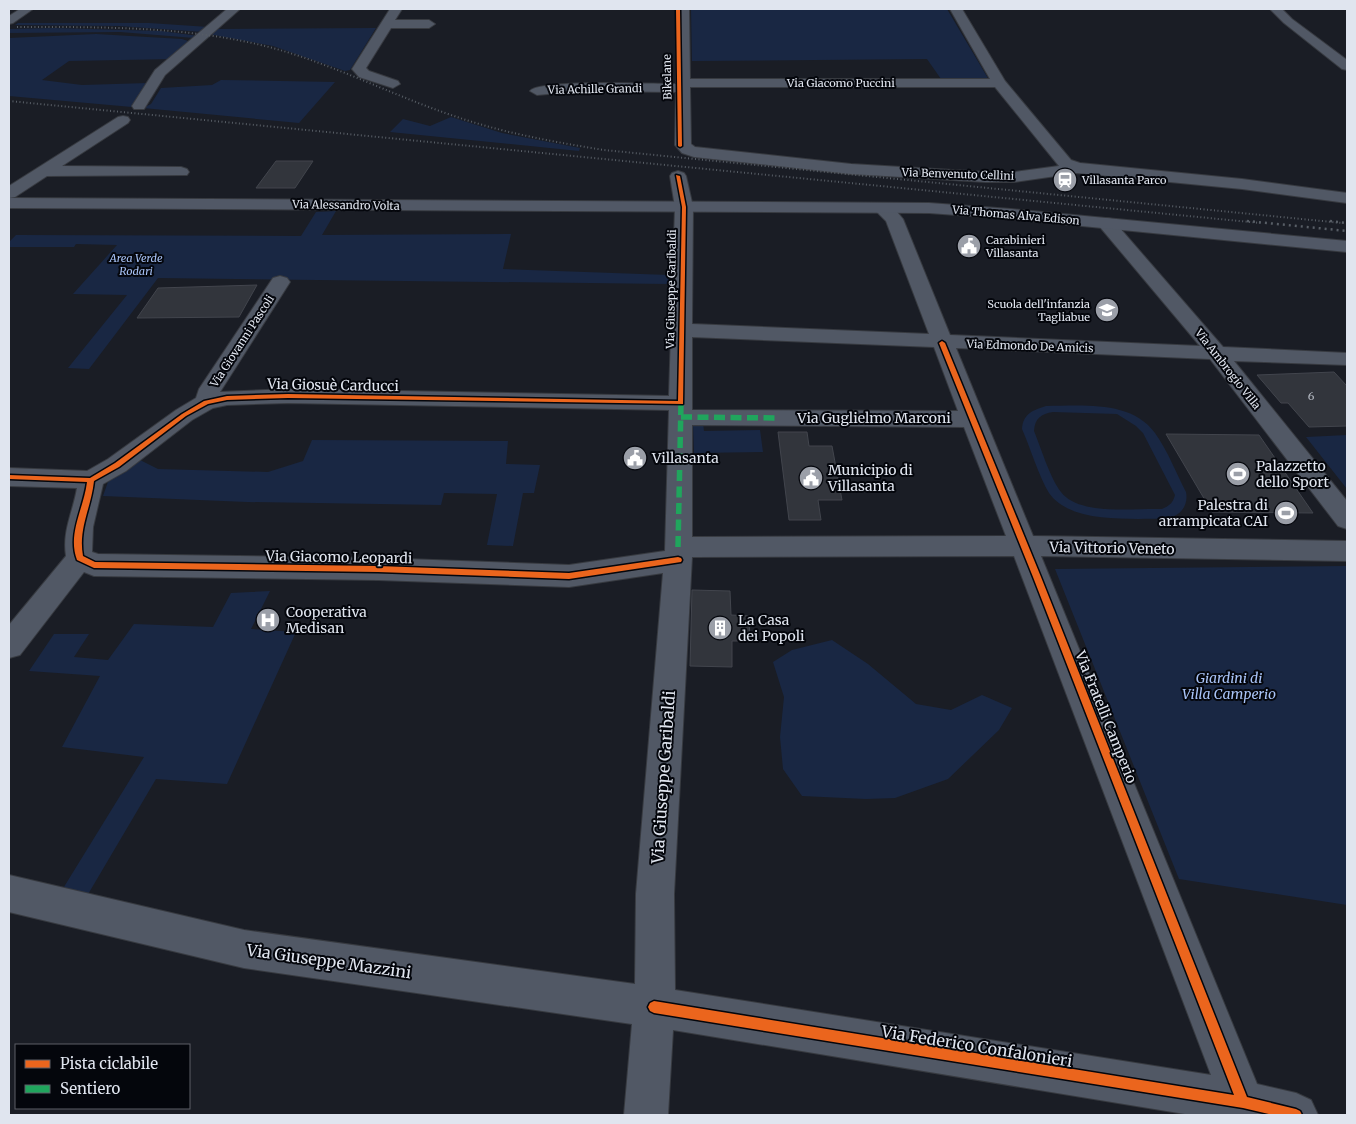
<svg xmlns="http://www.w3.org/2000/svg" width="1356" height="1124" viewBox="0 0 1356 1124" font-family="Merriweather,serif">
  <rect width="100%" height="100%" fill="#1a1d25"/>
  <path fill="#192743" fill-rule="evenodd" d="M 691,9 L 947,9 L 989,80 L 941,79 L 927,59 L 692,61 Z
    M 18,23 L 149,23 L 209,27 L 203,32 L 119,26 L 15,25 Z
    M 54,28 L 161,31 L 199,36 L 194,38 L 120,32 L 9,33 L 9,29 Z
    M 376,28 L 350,70 L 345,71 L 273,46 L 209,34 L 216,29 Z
    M 96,34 L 182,39 L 191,42 L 173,59 L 69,61 L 42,80 L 82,85 L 148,83 L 132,107 L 9,96 L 9,38 Z
    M 221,80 L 335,82 L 299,123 L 143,108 L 151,104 L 161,88 L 212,85 Z
    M 451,117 L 502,133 L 580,148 L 579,151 L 390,132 L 403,119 L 430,126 Z
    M 336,211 L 322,235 L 511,234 L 503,269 L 669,275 L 668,284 L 158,278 L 89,369 L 68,368 L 127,295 L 73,294 L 117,245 L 76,244 L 74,247 L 9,247 L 9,242 L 16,235 L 301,236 L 316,212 Z
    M 1046,406 C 1082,406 1131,400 1155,433 C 1168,451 1176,473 1186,492 C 1189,508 1178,518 1162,519 C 1129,518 1071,524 1049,493 C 1039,477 1030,447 1022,429 C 1023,413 1034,410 1046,406 ZM 1053,412 L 1117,414 L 1136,426 L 1143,433 L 1175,495 C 1173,503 1169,506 1162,509 C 1134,508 1079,516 1061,492 C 1050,478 1041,448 1034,431 C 1035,418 1041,414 1053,412 Z
    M 693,423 L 703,423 L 704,431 L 760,430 L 763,452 L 694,453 Z
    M 1347,435 L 1347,489 L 1306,437 Z
    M 312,440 L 508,441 L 506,464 L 540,465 L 534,493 L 523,493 L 513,546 L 487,545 L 497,494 L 444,493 L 441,505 L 247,502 L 103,496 L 109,479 L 138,459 L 158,469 L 268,472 L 303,461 Z
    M 1347,566 L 1347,905 L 1179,879 L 1055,569 Z
    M 270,591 L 251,629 L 296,632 L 227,784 L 156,779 L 87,896 L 59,895 L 144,757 L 62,747 L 100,676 L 29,671 L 54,634 L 89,634 L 74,657 L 108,660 L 134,624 L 213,627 L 231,593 Z
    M 832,640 L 868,664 L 916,704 L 951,710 L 982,695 L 1012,708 L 999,730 L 948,779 L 895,798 L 866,799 L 802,796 L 783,769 L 780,737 L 784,697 L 773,662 L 792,650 Z"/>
  <path fill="#32353c" stroke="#42454d" d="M 276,161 L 313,161 L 295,188 L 256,188 Z
    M 257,285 L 239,317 L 137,318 L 158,288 Z
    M 1334,372 L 1347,386 L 1347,426 L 1309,427 L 1288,403 L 1281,403 L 1257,375 Z
    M 778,432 L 807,432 L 809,446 L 832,446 L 842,500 L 818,500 L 821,520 L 789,520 Z
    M 1166,434 L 1259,435 L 1313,513 L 1212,512 Z
    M 692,590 L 730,591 L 731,615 L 749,616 L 750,641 L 732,641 L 732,667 L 690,666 Z"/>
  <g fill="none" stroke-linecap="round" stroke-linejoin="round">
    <g stroke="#373a40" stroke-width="2">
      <path id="minor" d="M 20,9 L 33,9 L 13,23 L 9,24 L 9,16 Z
        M 227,9 L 240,9 L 165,75 L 144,109 L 134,109 L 132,106 L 155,70 Z
        M 390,9 L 402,9 L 395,20 L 429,20 L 435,24 L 429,28 L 391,28 L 366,68 L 369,71 L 398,81 L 400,84 L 393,88 L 359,77 L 352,69 Z
        M 677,9 L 689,9 L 690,79 L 990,79 L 950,9 L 962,9 L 1005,81 L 1071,160 L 1080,163 L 1242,179 L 1347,193 L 1347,203 L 1242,189 L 1077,173 L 1014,182 L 986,182 L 851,174 L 694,157 L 682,153 L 675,145 L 676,92 L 581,91 L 537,95 L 530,91 C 539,79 655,84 676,84 ZM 690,87 L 995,87 L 1059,166 L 1014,172 L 986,172 L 851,164 L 695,147 L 691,144 Z
        M 1270,9 L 1282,9 L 1292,19 L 1347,60 L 1347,70 L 1342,69 L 1284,23 Z
        M 123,116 L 128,117 L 130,120 L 128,123 L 62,166 L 181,167 L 187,169 L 189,172 L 187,175 L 47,176 L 15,197 L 9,198 L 9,186 L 118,117 Z
        M 678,171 L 684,173 L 686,176 L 693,207 L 692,324 L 929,334 L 886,221 L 873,208 L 876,204 C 888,201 896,210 903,219 L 950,335 L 1200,346 L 1100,227 L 1097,223 L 1100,219 L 1106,218 L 1112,219 L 1223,347 L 1347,353 L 1347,365 L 1234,361 L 1347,501 L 1347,529 L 1338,526 L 1210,359 L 956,348 L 1033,536 L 1347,541 L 1347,561 L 1041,556 L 1257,1084 L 1296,1093 L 1311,1100 L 1318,1115 L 1191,1115 L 673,1030 L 668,1115 L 624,1115 L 632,1024 L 244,968 L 9,912 L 9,875 L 244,930 L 635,984 L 636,894 L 663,573 L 569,587 L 378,580 L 94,576 L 84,572 L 20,655 L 9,658 L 9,625 L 66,556 C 62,531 73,512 77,488 L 9,486 L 9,468 L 87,471 L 108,459 L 176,410 L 196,398 L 199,389 L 273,278 L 280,276 L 287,278 L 290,282 L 220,392 L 288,389 L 669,396 L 675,207 L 670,176 L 672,173 ZM 692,337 L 934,347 L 958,411 L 692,410 ZM 288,403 L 669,410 L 665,551 L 569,565 L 378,558 L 98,554 L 92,552 L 93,527 L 103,484 L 126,471 L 192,420 L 213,408 L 227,405 ZM 692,425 L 964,427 L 1006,536 L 692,537 ZM 1014,556 L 1211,1075 L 675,990 L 674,894 L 692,557 Z"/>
    </g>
    <g stroke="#373a40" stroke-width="2">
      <path id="major" d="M 9,198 L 929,203 L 1011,209 L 1347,241 L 1347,252 L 1011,219 L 929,213 L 9,208 Z"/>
    </g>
    <use href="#minor" fill="#515865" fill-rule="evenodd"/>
    <use href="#major" fill="#515866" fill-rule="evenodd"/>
    <path stroke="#585e66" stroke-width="2" stroke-dasharray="1 2.5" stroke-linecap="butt" d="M 17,27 C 101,27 187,26 269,47 C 334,64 393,96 457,117 C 504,133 554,142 604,150 L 1342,223
      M 9,101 L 1260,223"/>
    <path stroke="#585e66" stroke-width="2.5" stroke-dasharray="2 4" stroke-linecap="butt" d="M 1247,221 L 1347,231
      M 1330,221 L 1347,223"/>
    <path stroke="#20a55d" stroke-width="5.5" stroke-dasharray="11 5.5" stroke-linecap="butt" d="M 681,417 L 776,418
      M 678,547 L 681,403"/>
    <g stroke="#04060c" stroke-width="3">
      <path id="cycleway" d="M 676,9 L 680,9 L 682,146 L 680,147 L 678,146 Z
        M 676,175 L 680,176 L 686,207 L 683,404 L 288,398 L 227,400 L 208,404 L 186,416 L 119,467 L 94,481 C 91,509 78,528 83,556 L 95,562 L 378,566 L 569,573 L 678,557 L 681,558 L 682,560 L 681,562 L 569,579 L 378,572 L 94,568 L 77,560 C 67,534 84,508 87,482 L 9,479 L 9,475 L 90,478 L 115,463 L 182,414 L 204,401 L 227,396 L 288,394 L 678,401 L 682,207 Z
        M 942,341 L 945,343 L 1041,577 L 1247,1097 L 1296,1109 L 1300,1111 L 1302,1115 L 1273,1115 L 1243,1108 L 654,1013 L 650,1011 L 648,1007 L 650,1003 L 654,1001 L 1234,1095 L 1033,577 L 939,343 Z"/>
    </g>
    <use href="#cycleway" fill="#eb651d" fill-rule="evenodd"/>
  </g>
  <defs>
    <g id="station-disc" transform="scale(1.25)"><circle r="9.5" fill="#9b9fa8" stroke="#04060c"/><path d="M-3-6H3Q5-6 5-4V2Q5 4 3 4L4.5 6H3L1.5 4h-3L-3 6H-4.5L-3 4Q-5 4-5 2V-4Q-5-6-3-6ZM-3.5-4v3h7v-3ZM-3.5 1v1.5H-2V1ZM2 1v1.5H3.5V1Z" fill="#fff"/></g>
    <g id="civic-disc" transform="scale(1.25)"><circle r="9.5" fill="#9b9fa8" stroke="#04060c"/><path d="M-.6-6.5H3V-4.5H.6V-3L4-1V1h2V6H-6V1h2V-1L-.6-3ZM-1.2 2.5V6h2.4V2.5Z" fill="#fff"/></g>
    <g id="school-disc" transform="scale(1.25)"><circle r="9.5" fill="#9b9fa8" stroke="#04060c"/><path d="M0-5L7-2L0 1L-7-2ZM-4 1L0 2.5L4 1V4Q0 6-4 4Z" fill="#fff"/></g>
    <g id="stadium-disc" transform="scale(1.25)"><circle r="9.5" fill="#9b9fa8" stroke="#04060c"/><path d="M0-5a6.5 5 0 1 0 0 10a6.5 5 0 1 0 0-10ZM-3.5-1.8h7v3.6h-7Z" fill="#fff"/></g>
    <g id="hospital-disc" transform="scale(1.25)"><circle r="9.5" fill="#9b9fa8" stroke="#04060c"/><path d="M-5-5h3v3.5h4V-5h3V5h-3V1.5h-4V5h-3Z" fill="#fff"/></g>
    <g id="building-disc" transform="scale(1.25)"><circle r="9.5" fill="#9b9fa8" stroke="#04060c"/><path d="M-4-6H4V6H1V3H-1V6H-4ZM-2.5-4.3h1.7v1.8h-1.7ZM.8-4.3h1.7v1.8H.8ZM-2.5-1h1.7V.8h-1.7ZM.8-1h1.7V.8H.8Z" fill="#fff"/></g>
  </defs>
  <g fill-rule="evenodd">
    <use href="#station-disc" x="1065" y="180"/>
    <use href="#civic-disc" x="969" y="246"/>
    <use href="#school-disc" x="1107" y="310"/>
    <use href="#civic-disc" x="635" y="458"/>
    <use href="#stadium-disc" x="1238" y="474"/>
    <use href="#civic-disc" x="811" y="478"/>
    <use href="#stadium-disc" x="1286" y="513"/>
    <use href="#hospital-disc" x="268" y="620"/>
    <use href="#building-disc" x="720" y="628"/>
  </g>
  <g text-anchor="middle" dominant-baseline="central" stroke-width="4" stroke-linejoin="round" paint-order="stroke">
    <g font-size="11" fill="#e0e5ef" stroke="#04060c">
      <text transform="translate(667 77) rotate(-91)">Bikelane</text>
      <text x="841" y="83">Via Giacomo Puccini</text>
      <text transform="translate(595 89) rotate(-1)">Via Achille Grandi</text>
      <text transform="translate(958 174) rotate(2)">Via Benvenuto Cellini</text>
      <text transform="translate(346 205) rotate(1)">Via Alessandro Volta</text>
      <text transform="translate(1016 215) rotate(5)">Via Thomas Alva Edison</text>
      <text transform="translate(671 289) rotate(-89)">Via Giuseppe Garibaldi</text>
      <text transform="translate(242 341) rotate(-57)">Via Giovanni Pascoli</text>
      <text transform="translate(1030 346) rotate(2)">Via Edmondo De Amicis</text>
      <text transform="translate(1228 369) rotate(52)">Via Ambrogio Villa</text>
    </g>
    <g font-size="11" fill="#e0e5ef" stroke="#04060c" text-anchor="start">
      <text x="1082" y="180">Villasanta Parco</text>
      <text x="986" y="240">Carabinieri<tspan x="986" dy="13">Villasanta</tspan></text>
      <text x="1090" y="304" text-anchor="end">Scuola dell'infanzia<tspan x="1090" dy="13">Tagliabue</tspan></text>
    </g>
    <g font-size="11" font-style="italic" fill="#a9c4f8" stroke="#04060c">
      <text x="136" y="258">Area Verde<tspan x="136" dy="13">Rodari</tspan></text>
    </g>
    <g font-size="11" fill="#b4b9c2">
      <text x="1311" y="396">6</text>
    </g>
    <g font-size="14" fill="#e0e5ef" stroke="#04060c">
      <text transform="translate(333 385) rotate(1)">Via Giosuè Carducci</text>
      <text x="874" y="418">Via Guglielmo Marconi</text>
      <text transform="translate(1112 548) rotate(1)">Via Vittorio Veneto</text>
      <text transform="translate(339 557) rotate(1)">Via Giacomo Leopardi</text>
      <text transform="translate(1106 717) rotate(68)">Via Fratelli Camperio</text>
    </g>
    <g font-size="14" fill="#e0e5ef" stroke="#04060c" text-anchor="start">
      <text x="652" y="458">Villasanta</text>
      <text x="1256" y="466">Palazzetto<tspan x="1256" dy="16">dello Sport</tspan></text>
      <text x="828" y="470">Municipio di<tspan x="828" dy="16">Villasanta</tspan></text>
      <text x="1268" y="505" text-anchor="end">Palestra di<tspan x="1268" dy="16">arrampicata CAI</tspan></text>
      <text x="286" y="612">Cooperativa<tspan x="286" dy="16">Medisan</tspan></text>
      <text x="738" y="620">La Casa<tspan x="738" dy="16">dei Popoli</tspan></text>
    </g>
    <g font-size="14" font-style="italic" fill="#a9c4f8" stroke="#04060c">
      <text x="1229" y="678">Giardini di<tspan x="1229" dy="16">Villa Camperio</tspan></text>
    </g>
    <g font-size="16" fill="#e0e5ef" stroke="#04060c">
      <text transform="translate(663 777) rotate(-86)">Via Giuseppe Garibaldi</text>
      <text transform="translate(329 961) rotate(8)">Via Giuseppe Mazzini</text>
      <text transform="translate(977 1046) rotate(9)">Via Federico Confalonieri</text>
    </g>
  </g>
  <rect width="1356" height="1124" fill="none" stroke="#e0e5ef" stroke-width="20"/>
  <rect x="15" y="1044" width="175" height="65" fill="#04060c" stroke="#5c5f67"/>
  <rect x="25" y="1060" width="25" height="8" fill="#eb651d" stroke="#5c5f67"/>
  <text x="60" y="1069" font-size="15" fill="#e0e5ef">Pista ciclabile</text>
  <rect x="25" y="1085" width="25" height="8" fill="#20a55d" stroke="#5c5f67"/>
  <text x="60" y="1094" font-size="15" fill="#e0e5ef">Sentiero</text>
</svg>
